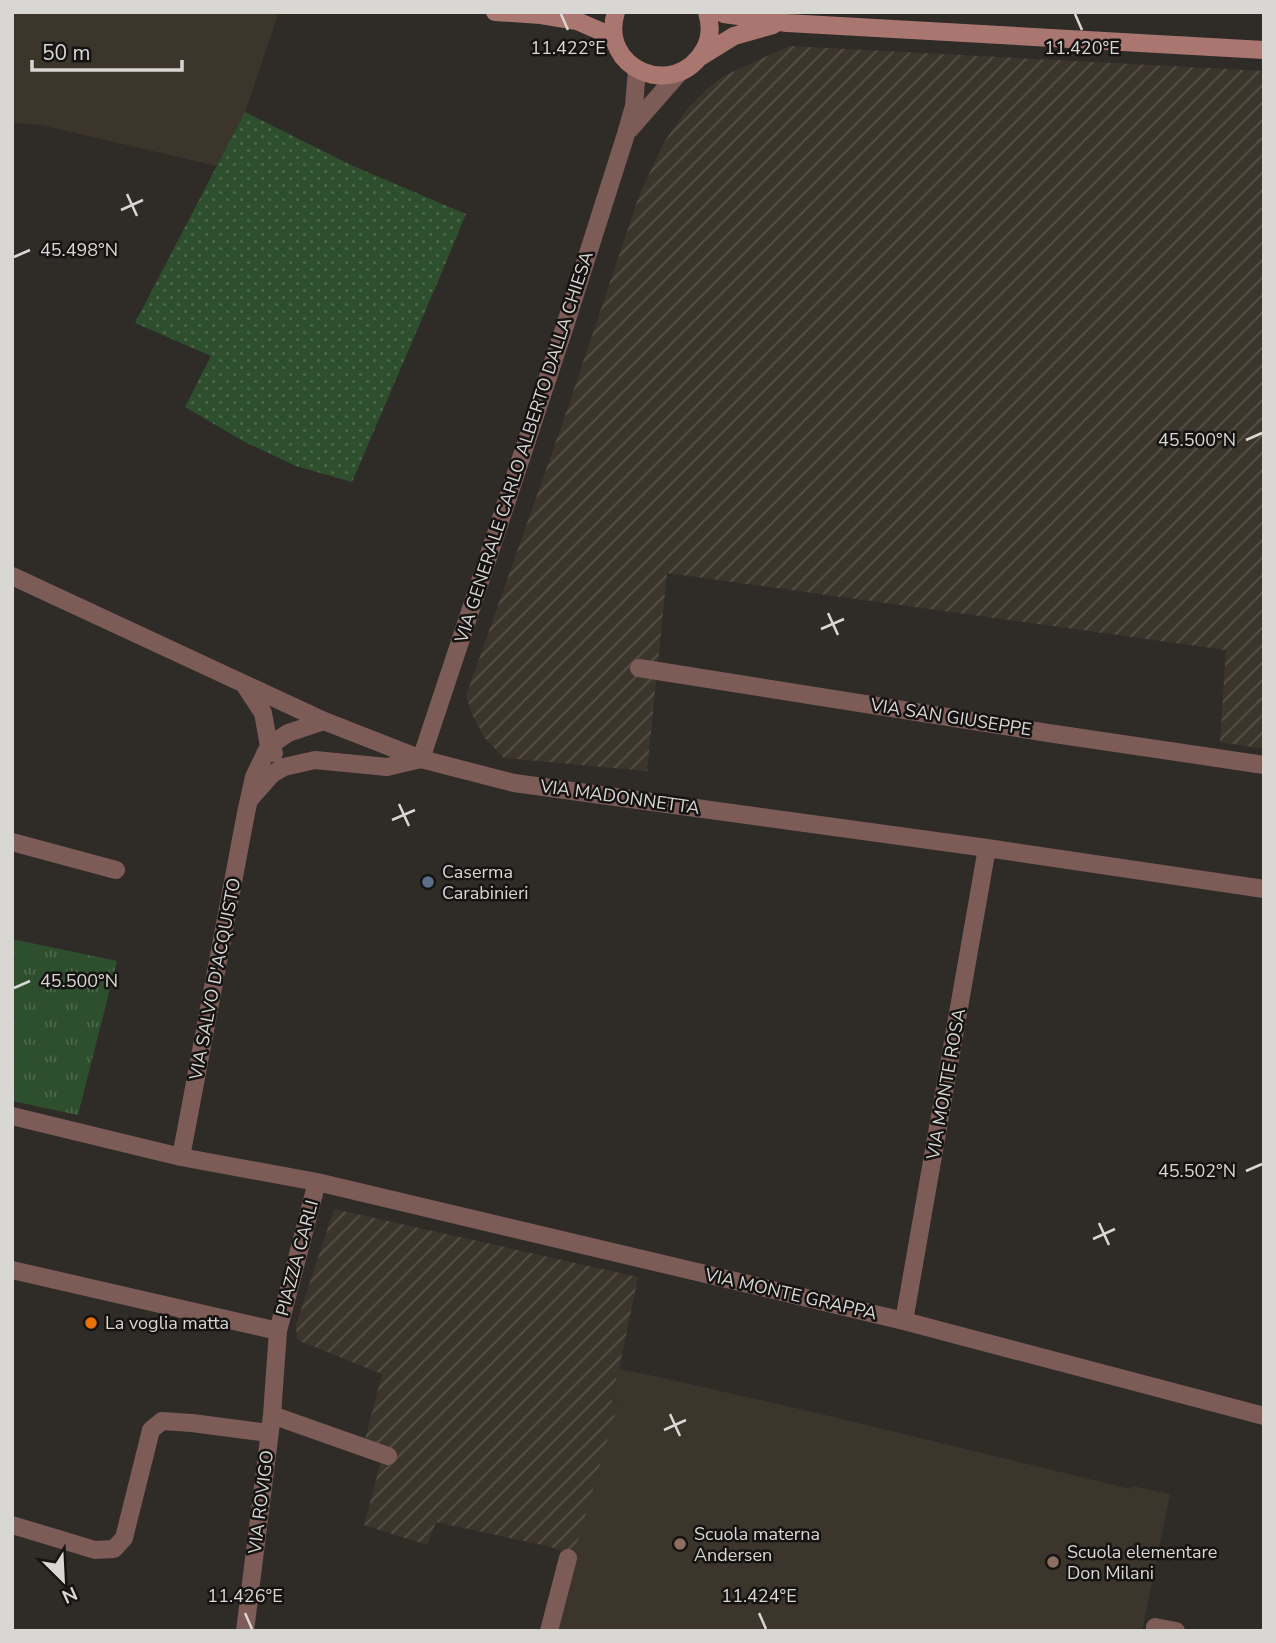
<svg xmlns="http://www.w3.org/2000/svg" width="1276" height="1643" viewBox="0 0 1276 1643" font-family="'Nunito Sans',sans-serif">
  <defs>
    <pattern id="industrial-furrows" width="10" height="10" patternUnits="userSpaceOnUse" patternTransform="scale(1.75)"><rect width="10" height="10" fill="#3c352c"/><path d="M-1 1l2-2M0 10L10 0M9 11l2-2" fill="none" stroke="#58524a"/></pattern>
    <pattern id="grass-tufts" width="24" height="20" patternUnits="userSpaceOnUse" patternTransform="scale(1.75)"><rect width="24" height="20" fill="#2e4f2d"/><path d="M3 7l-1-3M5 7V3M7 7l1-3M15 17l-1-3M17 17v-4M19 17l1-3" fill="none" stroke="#4c684b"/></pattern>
    <pattern id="park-dots" width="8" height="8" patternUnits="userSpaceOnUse" patternTransform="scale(1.75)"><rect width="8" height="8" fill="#2e4f2d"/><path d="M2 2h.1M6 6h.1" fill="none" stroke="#4c684b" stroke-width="1.8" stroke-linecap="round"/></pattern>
  </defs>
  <rect width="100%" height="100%" fill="#2f2c28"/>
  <path fill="#3c352c" d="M 12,12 L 279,12 L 245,112 L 217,166 L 41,125 L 12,123 Z
    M 619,1369 L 654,1376 L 817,1413 L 1130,1489 L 1132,1486 L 1170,1494 L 1142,1631 L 556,1631 L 577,1539 L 618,1403 L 610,1401 Z"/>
  <path fill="url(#industrial-furrows)" d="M 789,46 L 1264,71 L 1264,749 L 1220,742 L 1226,650 L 667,573 L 647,771 L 504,758 L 484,737 L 472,714 L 466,696 L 565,416 L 639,196 L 663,144 L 688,108 L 706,90 L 722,77 Z
    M 334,1209 L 638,1277 L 619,1369 L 610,1400 L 618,1404 L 573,1557 L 551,1547 L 436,1522 L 427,1545 L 364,1525 L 382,1458 L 362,1451 L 382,1374 L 297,1340 L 296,1325 Z"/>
  <path fill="url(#grass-tufts)" d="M 12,939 L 117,961 L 78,1115 L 12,1101 Z"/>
  <path fill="url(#park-dots)" d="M 245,112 L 353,166 L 466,214 L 439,279 L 352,482 L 296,466 L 243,441 L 185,407 L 211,356 L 135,323 Z"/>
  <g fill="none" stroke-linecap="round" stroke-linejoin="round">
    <path stroke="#7d5c58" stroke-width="18" d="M 630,129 L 679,73
      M 12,576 L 324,721 L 421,759 L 514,783 L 987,848 L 1264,889
      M 639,668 L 1048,733 L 1264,765
      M 274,753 L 269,746 L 288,733 L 324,721
      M 249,800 L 272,774 L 284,767 L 315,760 L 387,767 L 421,759 L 564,329 L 626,134 L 634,106 L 637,70
      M 12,842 L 116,870
      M 12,1116 L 181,1157 L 317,1182 L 904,1321 L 1264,1416
      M 181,1157 L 246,813 L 254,777 L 269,746 L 263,713 L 244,684
      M 12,1270 L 278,1331
      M 904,1321 L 987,848
      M 272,1415 L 388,1456
      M 12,1525 L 95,1550 L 114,1549 L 124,1538 L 151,1430 L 162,1421 L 192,1423 L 269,1433
      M 245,1631 L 272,1415 L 278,1331 L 317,1182
      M 549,1631 L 568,1558
      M 1155,1631 L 1155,1627 L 1176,1631"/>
    <path stroke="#a97670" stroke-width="18" d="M 495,12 L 541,15 L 577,21 L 614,37
      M 616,12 C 598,69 675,101 704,50 C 711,38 711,25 707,12
      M 721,12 L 724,14 L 787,23 L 1264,50
      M 700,57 L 734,36 L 773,25"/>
  </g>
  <path fill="none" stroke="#d9d7d4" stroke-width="2.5" d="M 561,14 L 568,30M 1075,14 L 1082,30M 127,194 L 137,216M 121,210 L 143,200M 14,257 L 30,250M 1246,440 L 1262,433M 828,613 L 838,635M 821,629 L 844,619M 399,804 L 409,826M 392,820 L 415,810M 14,988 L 30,981M 1246,1171 L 1262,1164M 1099,1223 L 1109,1245M 1093,1239 L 1115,1229M 670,1414 L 680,1436M 664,1430 L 686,1420M 245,1613 L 252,1629M 759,1613 L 766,1629"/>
  <circle fill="#5c6f8a" stroke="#161412" stroke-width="2.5" cx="428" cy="882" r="7"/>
  <circle fill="#e8710a" stroke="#161412" stroke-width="2.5" cx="91" cy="1323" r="7"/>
  <g fill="#8d6e63" stroke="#161412" stroke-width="2.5">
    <circle cx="680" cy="1544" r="7"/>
    <circle cx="1053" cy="1562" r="7"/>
  </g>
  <g text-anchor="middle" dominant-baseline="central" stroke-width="5" stroke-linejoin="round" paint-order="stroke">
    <g font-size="18" fill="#d9d7d4" stroke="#161412">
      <text transform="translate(524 447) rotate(-72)">VIA GENERALE CARLO ALBERTO DALLA CHIESA</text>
      <text transform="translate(951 717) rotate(9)">VIA SAN GIUSEPPE</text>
      <text transform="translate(620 797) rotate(8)">VIA MADONNETTA</text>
      <text transform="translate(215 979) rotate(-79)">VIA SALVO D'ACQUISTO</text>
      <text transform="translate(946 1084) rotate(-80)">VIA MONTE ROSA</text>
      <text transform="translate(297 1258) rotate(-75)">PIAZZA CARLI</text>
      <text transform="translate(791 1294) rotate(13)">VIA MONTE GRAPPA</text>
      <text transform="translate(261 1502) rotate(-83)">VIA ROVIGO</text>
    </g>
    <g font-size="18" fill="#d9d7d4" stroke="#161412" text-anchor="start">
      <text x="442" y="872">Caserma<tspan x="442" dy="21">Carabinieri</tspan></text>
      <text x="105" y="1323">La voglia matta</text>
      <text x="694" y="1534">Scuola materna<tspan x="694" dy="21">Andersen</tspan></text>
      <text x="1067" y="1552">Scuola elementare<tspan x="1067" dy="21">Don Milani</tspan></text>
    </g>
  </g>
  <g font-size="18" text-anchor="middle" fill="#d9d7d4" stroke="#161412" stroke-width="5" stroke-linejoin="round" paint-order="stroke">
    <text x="568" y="54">11.422°E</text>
    <text x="1082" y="54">11.420°E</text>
    <text x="79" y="256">45.498°N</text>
    <text x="1197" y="446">45.500°N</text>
    <text x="79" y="987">45.500°N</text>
    <text x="1197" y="1177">45.502°N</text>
    <text x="245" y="1602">11.426°E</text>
    <text x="759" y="1602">11.424°E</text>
  </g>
  <rect width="1276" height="1643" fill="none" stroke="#d9d7d4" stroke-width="28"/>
  <g transform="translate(63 1580) rotate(156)" stroke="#161412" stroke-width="5" paint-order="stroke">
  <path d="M0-5L12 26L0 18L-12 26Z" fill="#d9d7d4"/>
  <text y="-10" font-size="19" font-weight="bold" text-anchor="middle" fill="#d9d7d4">N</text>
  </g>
  <path d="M32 60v10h150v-10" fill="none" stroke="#d9d7d4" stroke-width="3.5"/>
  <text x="42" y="60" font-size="21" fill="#d9d7d4" stroke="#161412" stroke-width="5" paint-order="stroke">50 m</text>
</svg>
